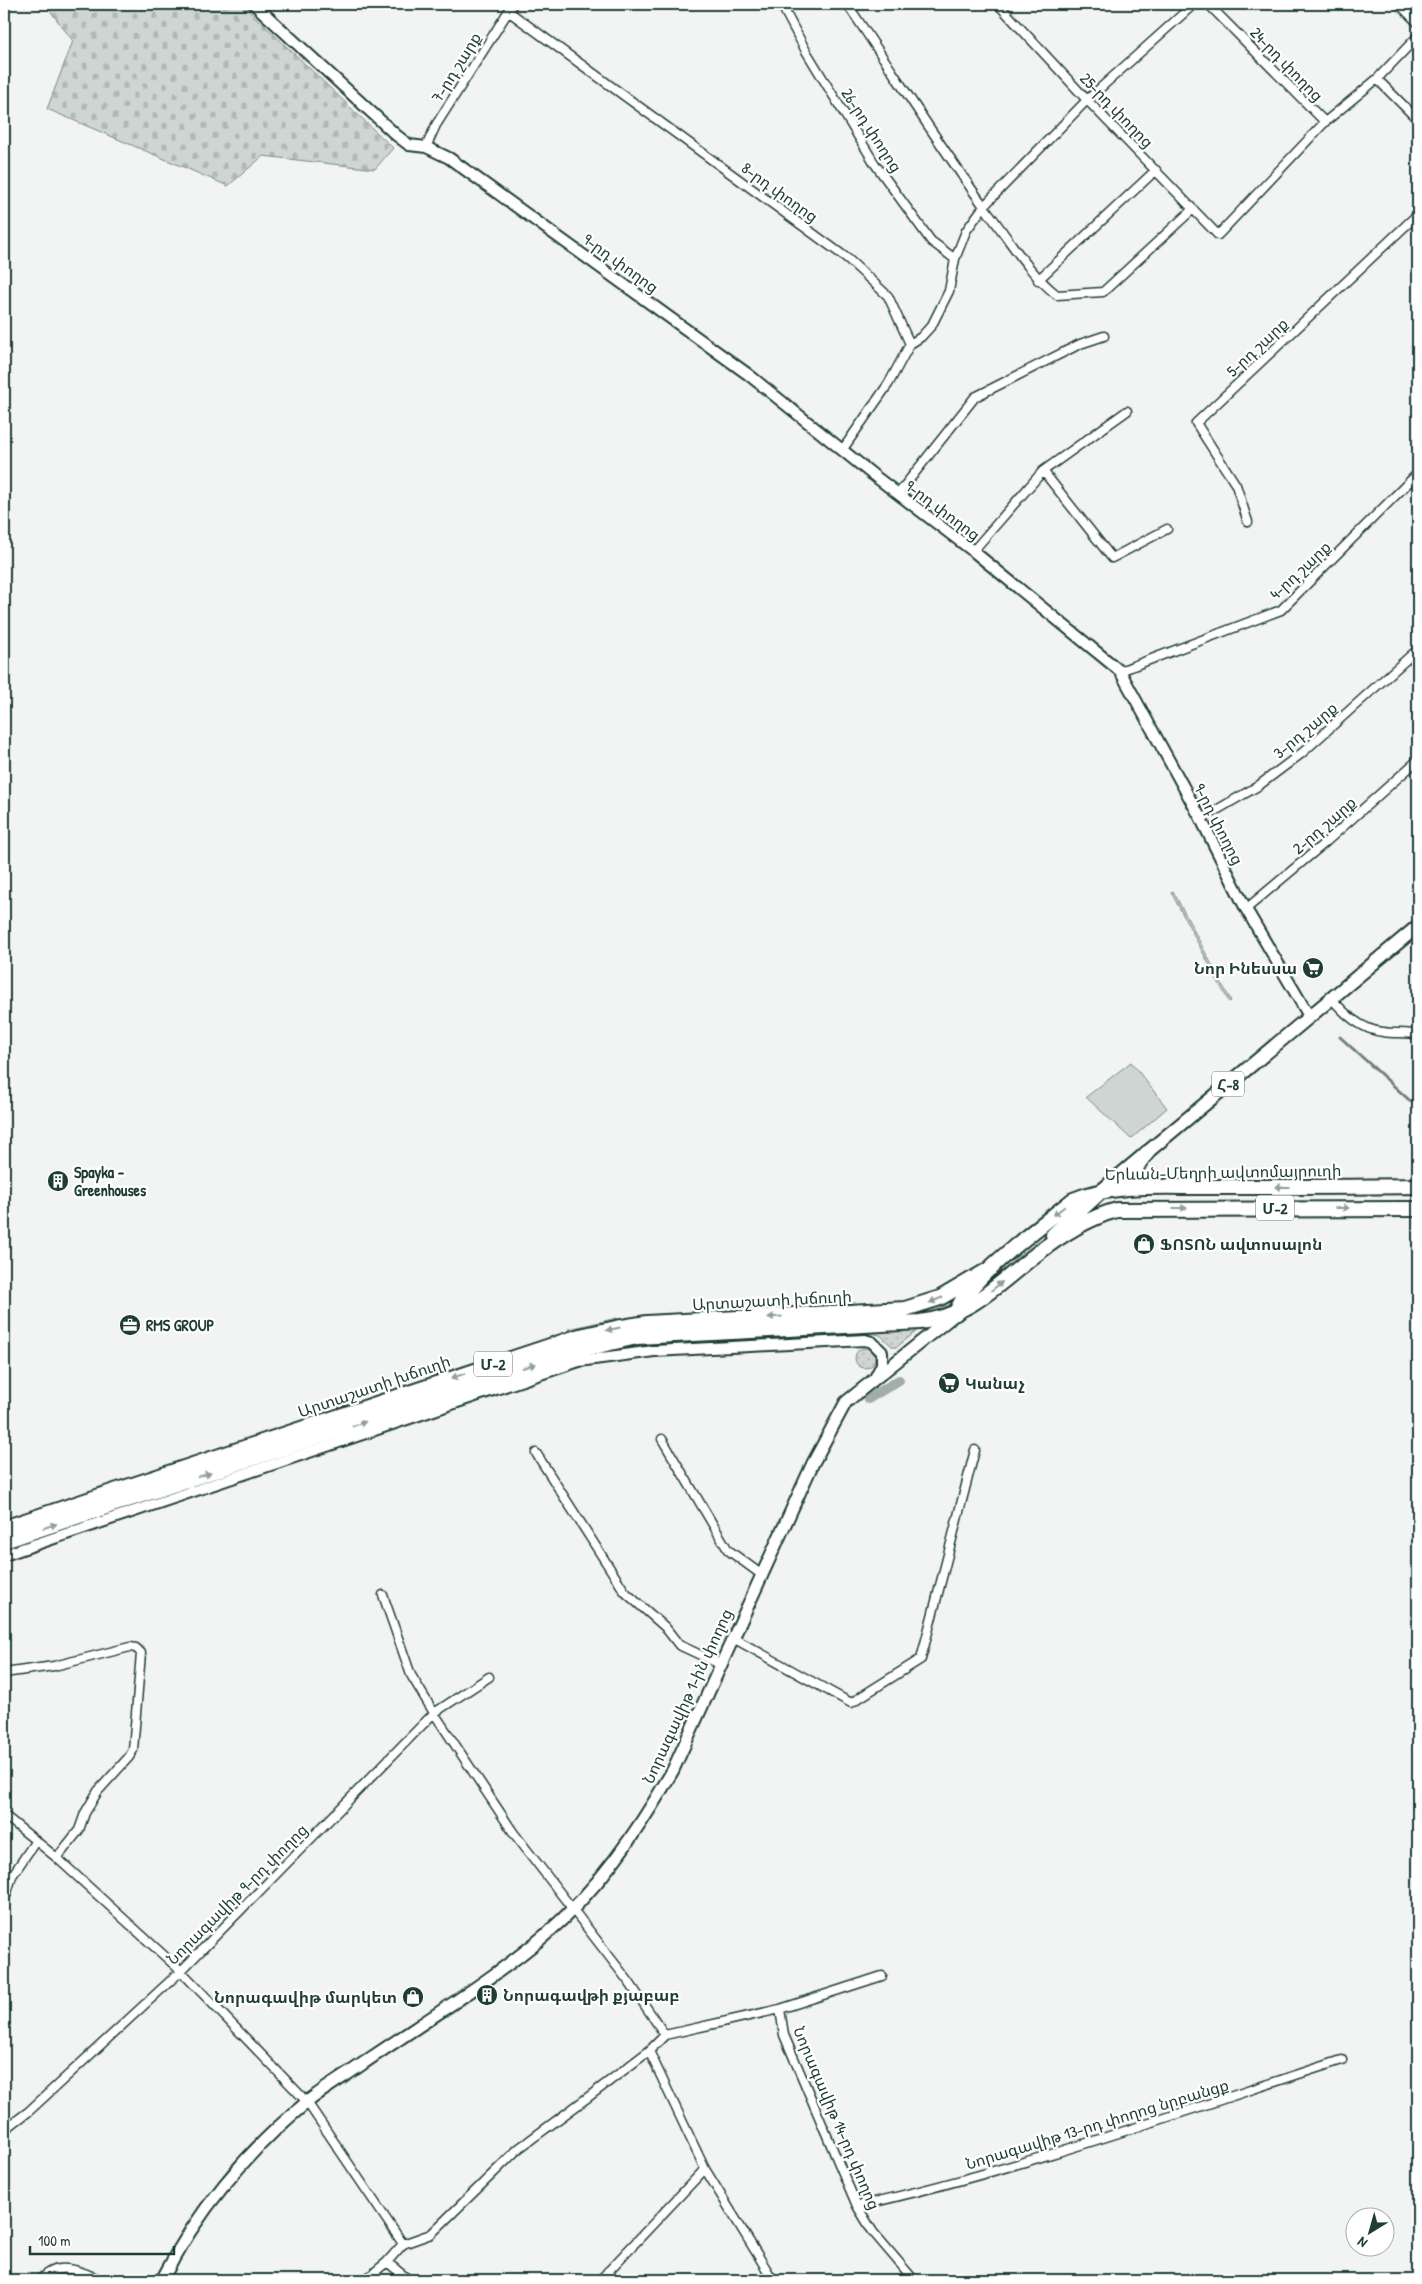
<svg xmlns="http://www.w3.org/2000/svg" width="1422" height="2284" viewBox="0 0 1422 2284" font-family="'Patrick Hand','Noto Sans Armenian',sans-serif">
  <defs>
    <pattern id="grass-dots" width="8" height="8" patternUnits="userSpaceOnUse" patternTransform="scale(1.25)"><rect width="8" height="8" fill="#ced5d3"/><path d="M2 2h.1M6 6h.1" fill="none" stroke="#b0b8b6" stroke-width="1.8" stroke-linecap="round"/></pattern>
    <pattern id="cemetery-stones" width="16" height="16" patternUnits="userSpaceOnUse" patternTransform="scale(1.25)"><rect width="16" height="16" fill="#ced5d3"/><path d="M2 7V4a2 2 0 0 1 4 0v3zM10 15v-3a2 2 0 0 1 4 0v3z" fill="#b0b8b6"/></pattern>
  </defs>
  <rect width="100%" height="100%" fill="#f2f3f3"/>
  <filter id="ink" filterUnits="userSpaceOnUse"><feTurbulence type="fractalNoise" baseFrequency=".02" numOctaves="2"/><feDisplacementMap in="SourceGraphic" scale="10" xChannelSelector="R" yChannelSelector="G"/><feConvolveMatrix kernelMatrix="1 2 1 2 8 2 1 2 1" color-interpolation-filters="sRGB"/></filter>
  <g filter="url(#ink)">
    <path fill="url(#grass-dots)" stroke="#768984" d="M 1173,891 L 1231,1001 L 1229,1002 L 1171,892 Z
      M 1049,1226 L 1053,1230 L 988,1285 L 984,1281 Z
      M 956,1300 L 936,1316 L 886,1317 L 929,1310 Z
      M 617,1318 L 618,1321 L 569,1332 L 569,1329 Z
      M 919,1329 L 897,1347 L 893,1347 L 880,1335 L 866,1332 L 866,1330 Z
      M855 1358a10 10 0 1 1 20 0a10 10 0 1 1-20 0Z"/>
    <path fill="url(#cemetery-stones)" stroke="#768984" d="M 45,4 L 242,4 L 393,148 L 375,169 L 263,156 L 228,186 L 47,109 L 73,41 Z"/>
    <path fill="#ced5d3" stroke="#768984" d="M 1131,1062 L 1167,1108 L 1131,1139 L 1086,1097 Z"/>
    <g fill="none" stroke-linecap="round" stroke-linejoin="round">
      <path stroke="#6d807b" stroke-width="3" d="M 1340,1037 L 1418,1108"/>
      <path stroke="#a1adaa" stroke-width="10" d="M 868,1399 L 899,1380"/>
      <g stroke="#1f3d34" stroke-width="11">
        <path id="minor" d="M 781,4 L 806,51 L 875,164 L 931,241 L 955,259
          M 847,4 C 895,74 940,147 991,216 C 1012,244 1029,273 1057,295 L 1103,292 L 1193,209
          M 998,4 L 1087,100 L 1218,235 L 1325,122 L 1377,79 L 1418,36
          M 1208,4 L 1325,122
          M 1399,4 L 1418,23
          M 508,11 L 848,259 L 888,296 L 910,344 L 889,383 L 843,449
          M 1377,79 L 1418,120
          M 426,147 L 436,125 L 513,4
          M 1038,280 L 1156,170
          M 910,344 L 921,337 L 932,325 L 949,291 L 955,259 L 966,231 L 984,206 L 1087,100 L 1194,4
          M 1043,471 L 1127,411
          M 898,494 L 975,397 L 1080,344 L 1104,336
          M 1248,522 L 1236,485 L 1196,423 L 1418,214
          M 973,551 L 1043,471 L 1112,558 L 1167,529
          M 1120,671 L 1281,610 L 1418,473
          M 1201,819 L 1258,786 L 1302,753 L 1418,649
          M 1246,909 L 1327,841 L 1418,760
          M 1331,998 C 1344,1013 1361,1030 1383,1032 C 1395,1034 1407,1032 1418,1035
          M 662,1439 L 728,1550 L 762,1575
          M 536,1453 L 625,1592 L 665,1627 L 679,1645 L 722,1665
          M 383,1595 L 411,1675 L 434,1713 L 513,1832 L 629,1982 L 665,2035
          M 733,1638 L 851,1703 L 921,1659 L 975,1450
          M 4,1673 L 54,1666 L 130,1647 L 136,1648 L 141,1653 L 133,1750 L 129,1757 L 98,1791 L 85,1813 L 79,1830 L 57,1858
          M 4,1815 L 57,1858 L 181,1971 L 307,2102 L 403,2244
          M 4,1903 L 12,1876 L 35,1842
          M 780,2009 L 784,2035 L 857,2206 L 873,2232 L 914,2280
          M 649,2051 L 705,2169 L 773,2280
          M 4,2130 L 28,2112 L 181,1971 L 434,1713 L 489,1677
          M 857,2206 C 1022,2169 1181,2112 1342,2060
          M 387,2262 L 409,2280
          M 608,2271 L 615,2280
          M 40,2280 C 56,2260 82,2271 101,2280
          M 365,2280 L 387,2262 L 403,2244 L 431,2234 L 518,2149 L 587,2098 L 649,2051 L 665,2035 L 780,2009 L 882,1976
          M 600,2280 L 705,2169"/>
      </g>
      <g stroke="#1f3d34" stroke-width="14">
        <path id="tertiary" d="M 254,4 L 396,135 L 409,145 L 426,147 L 449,158 L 749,375 L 872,474 L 973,551 L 1120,671 L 1201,819 L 1246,909 L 1309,1016
          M 4,1555 L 579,1361 L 654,1351 L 865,1340 L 872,1342 L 882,1352 L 882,1364 L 875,1378"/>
      </g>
      <g stroke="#1f3d34" stroke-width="15">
        <path id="secondary" d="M 162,2280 C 196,2213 247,2151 306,2103 C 324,2088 346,2076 365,2062 C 425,2021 488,1983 544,1936 C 598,1890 638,1831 673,1770 L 813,1463 L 846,1402 L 953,1316"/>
      </g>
      <g stroke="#1f3d34" stroke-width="16">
        <path id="primary" d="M 1102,1190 L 1418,926"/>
      </g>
      <g stroke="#1f3d34" stroke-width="18">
        <path id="trunk" d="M 1147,1153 C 1134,1166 1128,1182 1152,1187
          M 1053,1235 L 1098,1194
          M 956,1313 C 966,1279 1044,1224 1073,1200 C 1118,1182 1169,1188 1216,1187 C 1284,1187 1351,1187 1418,1186
          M 4,1528 L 580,1336 L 616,1328 L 647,1323 L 905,1309 L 940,1298 L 993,1267
          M 4,1541 L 580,1350 L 637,1337 L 920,1322 C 968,1317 998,1284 1034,1256 C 1058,1237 1087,1218 1117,1210 L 1418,1209"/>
      </g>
      <use href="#minor" stroke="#fff" stroke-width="8"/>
      <use href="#tertiary" stroke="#fff" stroke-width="10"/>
      <use href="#secondary" stroke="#fff" stroke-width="11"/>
      <use href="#primary" stroke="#fff" stroke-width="12"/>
      <use href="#trunk" stroke="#fff" stroke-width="14"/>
    </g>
    <defs><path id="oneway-solid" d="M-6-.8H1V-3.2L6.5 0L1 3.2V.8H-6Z" transform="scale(1.25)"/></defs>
    <g fill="#8f9e9a">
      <use href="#oneway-solid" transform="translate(1282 1187) rotate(180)"/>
      <use href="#oneway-solid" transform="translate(1180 1208)"/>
      <use href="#oneway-solid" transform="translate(1342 1208)"/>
      <use href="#oneway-solid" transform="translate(1059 1211) rotate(141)"/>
      <use href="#oneway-solid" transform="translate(997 1286) rotate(-39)"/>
      <use href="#oneway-solid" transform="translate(936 1300) rotate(157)"/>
      <use href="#oneway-solid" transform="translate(775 1317) rotate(177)"/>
      <use href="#oneway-solid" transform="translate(613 1329) rotate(169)"/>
      <use href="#oneway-solid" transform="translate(529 1366) rotate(-17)"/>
      <use href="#oneway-solid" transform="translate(458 1376) rotate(161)"/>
      <use href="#oneway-solid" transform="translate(359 1424) rotate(-19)"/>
      <use href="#oneway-solid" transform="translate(204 1475) rotate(-18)"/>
      <use href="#oneway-solid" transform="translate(50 1526) rotate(-18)"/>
    </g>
  </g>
  <defs>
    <g id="supermarket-disc" transform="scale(1.125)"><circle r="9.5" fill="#1f3d34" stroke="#fff"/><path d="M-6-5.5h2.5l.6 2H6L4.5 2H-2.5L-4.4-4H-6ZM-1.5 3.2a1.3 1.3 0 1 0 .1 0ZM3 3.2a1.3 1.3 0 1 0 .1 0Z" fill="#fff"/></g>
    <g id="building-disc" transform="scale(1.125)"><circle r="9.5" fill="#1f3d34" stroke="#fff"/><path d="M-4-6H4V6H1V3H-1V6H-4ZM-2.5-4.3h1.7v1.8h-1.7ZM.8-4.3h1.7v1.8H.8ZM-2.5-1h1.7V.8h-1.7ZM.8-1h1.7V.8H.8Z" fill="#fff"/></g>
    <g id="shop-disc" transform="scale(1.125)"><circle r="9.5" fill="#1f3d34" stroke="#fff"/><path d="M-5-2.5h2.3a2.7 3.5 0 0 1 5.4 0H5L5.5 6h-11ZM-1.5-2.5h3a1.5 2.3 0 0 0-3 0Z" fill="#fff"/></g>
    <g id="office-disc" transform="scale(1.125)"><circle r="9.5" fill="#1f3d34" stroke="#fff"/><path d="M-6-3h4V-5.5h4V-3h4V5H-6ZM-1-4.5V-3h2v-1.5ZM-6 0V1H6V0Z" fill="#fff"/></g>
  </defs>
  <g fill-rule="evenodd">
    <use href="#supermarket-disc" x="1313" y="968"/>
    <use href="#building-disc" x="58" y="1181"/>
    <use href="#shop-disc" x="1144" y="1244"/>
    <use href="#office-disc" x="130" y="1325"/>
    <use href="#supermarket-disc" x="949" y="1383"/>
    <use href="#building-disc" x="487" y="1995"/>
    <use href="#shop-disc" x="413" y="1997"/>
  </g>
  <g text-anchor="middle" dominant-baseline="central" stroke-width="4.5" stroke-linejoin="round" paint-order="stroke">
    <g fill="#fff" stroke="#627771" stroke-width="1">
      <rect x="1212" y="1071.5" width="32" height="25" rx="4"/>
      <rect x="1256" y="1195.5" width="38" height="25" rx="4"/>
      <rect x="474" y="1351.5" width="38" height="25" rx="4"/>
    </g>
    <g font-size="15" font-weight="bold" fill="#1f3d34">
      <text x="1228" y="1084">Հ-8</text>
      <text x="1275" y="1208">Մ-2</text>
      <text x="493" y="1364">Մ-2</text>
    </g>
    <g font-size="16" fill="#1f3d34" stroke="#fff">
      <text transform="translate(1287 64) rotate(46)">24-րդ փողոց</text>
      <text transform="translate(456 67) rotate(-58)">7-րդ շարք</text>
      <text transform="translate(1117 110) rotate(46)">25-րդ փողոց</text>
      <text transform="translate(872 130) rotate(57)">26-րդ փողոց</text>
      <text transform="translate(780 192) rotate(36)">8-րդ փողոց</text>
      <text transform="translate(621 263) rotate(36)">9-րդ փողոց</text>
      <text transform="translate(1257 347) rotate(-43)">5-րդ շարք</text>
      <text transform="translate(943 510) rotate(37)">9-րդ փողոց</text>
      <text transform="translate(1300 570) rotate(-43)">4-րդ շարք</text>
      <text transform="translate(1305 730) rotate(-40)">3-րդ շարք</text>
      <text transform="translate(1219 824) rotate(63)">9-րդ փողոց</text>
      <text transform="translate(1324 825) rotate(-41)">2-րդ շարք</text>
      <text transform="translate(1223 1172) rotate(-1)">Երևան-Մեղրի ավտոմայրուղի</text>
      <text transform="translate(772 1300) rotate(-3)">Արտաշատի խճուղի</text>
      <text transform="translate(374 1386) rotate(-19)">Արտաշատի խճուղի</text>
      <text transform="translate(687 1696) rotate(-65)">Նորագավիթ 1-ին փողոց</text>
      <text transform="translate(237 1894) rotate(-45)">Նորագավիթ 9-րդ փողոց</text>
      <text transform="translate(837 2118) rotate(67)">Նորագավիթ 14-րդ փողոց</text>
      <text transform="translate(1097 2124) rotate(-17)">Նորագավիթ 13-րդ փողոց նրբանցք</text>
    </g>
    <g font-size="16" font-weight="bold" fill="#1f3d34" stroke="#fff" text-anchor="start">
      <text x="1297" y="968" text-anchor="end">Նոր Ինեսսա</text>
      <text x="74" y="1172">Spayka -<tspan x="74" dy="18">Greenhouses</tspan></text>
      <text x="1160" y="1244">ՖՈՏՈՆ ավտոսալոն</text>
      <text x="146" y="1325">RMS GROUP</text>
      <text x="965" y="1383">Կանաչ</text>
      <text x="503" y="1995">Նորագավթի քյաբաբ</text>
      <text x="397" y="1997" text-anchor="end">Նորագավիթ մարկետ</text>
    </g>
  </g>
  <rect width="1422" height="2284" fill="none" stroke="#fff" stroke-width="20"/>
  <rect x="10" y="10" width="1402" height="2264" fill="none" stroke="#1f3d34" stroke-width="2" filter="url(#ink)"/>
  <g transform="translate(1370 2232) rotate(217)"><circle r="24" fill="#ffffff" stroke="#a5b1ae"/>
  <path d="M0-4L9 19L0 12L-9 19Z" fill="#1f3d34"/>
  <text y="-8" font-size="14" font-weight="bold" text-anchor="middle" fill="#1f3d34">N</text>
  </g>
  <path d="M30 2246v8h144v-8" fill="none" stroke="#1f3d34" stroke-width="2.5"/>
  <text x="38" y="2246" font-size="15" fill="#1f3d34" stroke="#ffffff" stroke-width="4" paint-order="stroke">100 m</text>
</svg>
